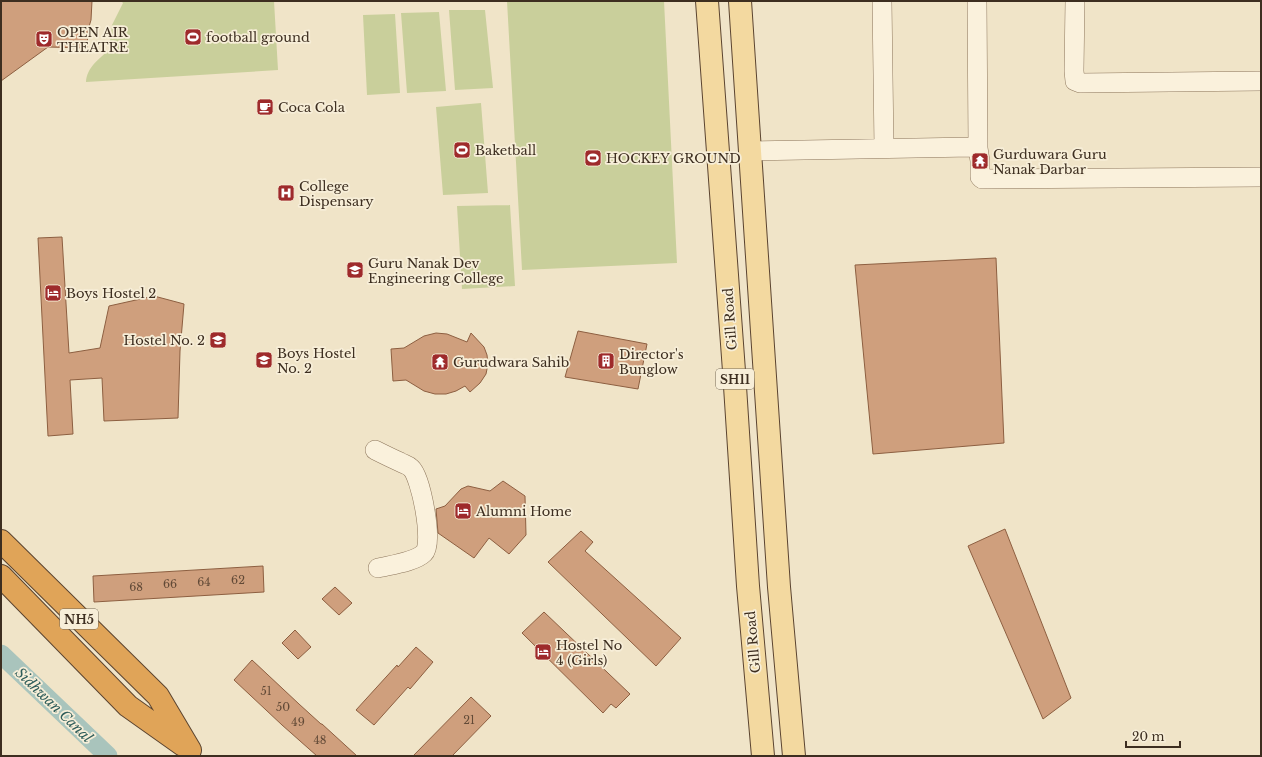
<svg xmlns="http://www.w3.org/2000/svg" width="1262" height="757" viewBox="0 0 1262 757" font-family="'Libre Baskerville',serif">
  <rect width="100%" height="100%" fill="#f0e4c8"/>
  <path fill="#c9cf9b" d="M 121,1 L 274,1 L 278,70 L 86,82 C 87,67 99,59 109,50 L 112,25 L 123,3 Z
    M 507,1 L 664,1 L 677,263 L 522,270 Z
    M 449,10 L 485,10 L 493,88 L 455,90 Z
    M 439,12 L 446,91 L 407,93 L 401,13 Z
    M 395,14 L 400,93 L 367,95 L 363,15 Z
    M 481,103 L 488,193 L 443,195 L 436,107 Z
    M 510,205 L 515,286 L 462,289 L 457,206 Z"/>
  <g fill="none" stroke-linecap="round" stroke-linejoin="round">
    <path stroke="#a9c4bc" stroke-width="19" d="M 1,654 L 108,756"/>
  </g>
  <path fill="#cf9f7d" stroke="#8d5f41" d="M 1,1 L 92,1 L 91,20 L 88,30 L 87,48 L 48,47 L 1,81 Z
    M 62,237 L 69,353 L 100,348 L 109,306 L 154,296 L 184,304 L 180,351 L 178,418 L 104,421 L 102,378 L 70,380 L 73,434 L 48,436 L 38,238 Z
    M 996,258 L 1004,443 L 873,454 L 855,265 Z
    M 578,331 L 647,344 L 638,389 L 565,377 Z
    M 436,333 L 447,334 L 467,342 L 471,333 L 484,347 L 487,355 L 488,364 L 486,374 L 480,383 L 470,392 L 465,386 L 456,391 L 446,394 L 435,394 L 424,391 L 406,380 L 393,381 L 391,349 L 404,348 L 424,336 Z
    M 503,481 L 525,496 L 526,535 L 509,554 L 489,538 L 474,558 L 438,533 L 436,509 L 445,506 L 461,489 L 468,486 L 490,491 Z
    M 1005,529 L 1071,698 L 1043,719 L 968,546 Z
    M 581,531 L 593,542 L 585,551 L 681,638 L 656,666 L 548,562 Z
    M 263,566 L 264,592 L 94,602 L 93,576 Z
    M 335,587 L 352,603 L 339,615 L 322,599 Z
    M 544,612 L 630,694 L 616,708 L 611,704 L 603,713 L 522,633 Z
    M 295,630 L 311,647 L 298,659 L 282,643 Z
    M 416,647 L 433,662 L 410,689 L 408,687 L 374,725 L 356,710 L 397,665 L 398,667 Z
    M 252,660 L 299,704 L 321,724 L 322,724 L 357,756 L 317,756 L 282,725 L 234,680 Z
    M 471,697 L 491,716 L 452,756 L 413,756 Z"/>
  <g fill="none" stroke-linecap="round" stroke-linejoin="round">
    <g stroke="#8d765c" stroke-width="20">
      <path id="street" d="M 882,1 L 884,148
        M 977,1 L 978,148
        M 1075,1 L 1074,71 L 1075,81 L 1080,83 L 1261,81
        M 750,151 L 972,147 L 978,148 L 980,161 L 980,177 L 982,179 L 1261,177
        M 375,450 C 383,454 391,458 400,462 C 403,464 408,465 411,468 C 421,477 434,544 424,553 C 415,562 390,565 378,568"/>
    </g>
    <g stroke="#5b4430" stroke-width="24">
      <path id="primary" d="M 707,1 L 734,371 L 748,586 L 763,756
        M 740,1 L 779,587 L 794,756"/>
    </g>
    <g stroke="#5b4430" stroke-width="24">
      <path id="highway" d="M 1,541 L 158,696 L 190,750
        M 1,576 L 128,706 L 183,745"/>
    </g>
    <use href="#street" stroke="#faf1dc" stroke-width="19"/>
    <use href="#primary" stroke="#f3d9a0" stroke-width="22"/>
    <use href="#highway" stroke="#e0a458" stroke-width="22"/>
  </g>
  <defs>
    <g id="stadium-square" transform="scale(0.9)"><rect x="-9" y="-9" width="18" height="18" rx="4" fill="#9e2a2b" stroke="#f7eed8"/><path d="M0-5a6.5 5 0 1 0 0 10a6.5 5 0 1 0 0-10ZM-3.5-1.8h7v3.6h-7Z" fill="#fff"/></g>
    <g id="theatre-square" transform="scale(0.9)"><rect x="-9" y="-9" width="18" height="18" rx="4" fill="#9e2a2b" stroke="#f7eed8"/><path d="M-5-5.5Q0-4 5-5.5V0Q5 5 0 6Q-5 5-5 0ZM-3.3-2.5H-1v1.5H-3.3ZM1-2.5H3.3v1.5H1ZM-2.8 1Q0 5.5 2.8 1Z" fill="#fff"/></g>
    <g id="cafe-square" transform="scale(0.9)"><rect x="-9" y="-9" width="18" height="18" rx="4" fill="#9e2a2b" stroke="#f7eed8"/><path d="M-5.5-4.5H6V0H3Q3 3.5 0 3.5H-2.5Q-5.5 3.5-5.5 0ZM3-3.2v2h1.7v-2ZM-6 4.5H4V6H-6Z" fill="#fff"/></g>
    <g id="temple-square" transform="scale(0.9)"><rect x="-9" y="-9" width="18" height="18" rx="4" fill="#9e2a2b" stroke="#f7eed8"/><path d="M0-6L5-2H3V0L6.5 2.5H4V6H1.5V3h-3V6H-4V2.5H-6.5L-3 0V-2H-5Z" fill="#fff"/></g>
    <g id="hospital-square" transform="scale(0.9)"><rect x="-9" y="-9" width="18" height="18" rx="4" fill="#9e2a2b" stroke="#f7eed8"/><path d="M-5-5h3v3.5h4V-5h3V5h-3V1.5h-4V5h-3Z" fill="#fff"/></g>
    <g id="university-square" transform="scale(0.9)"><rect x="-9" y="-9" width="18" height="18" rx="4" fill="#9e2a2b" stroke="#f7eed8"/><path d="M0-5L7-2L0 1L-7-2ZM-4 1L0 2.5L4 1V4Q0 6-4 4Z" fill="#fff"/></g>
    <g id="hotel-square" transform="scale(0.9)"><rect x="-9" y="-9" width="18" height="18" rx="4" fill="#9e2a2b" stroke="#f7eed8"/><path d="M-6-4.5h1.5V1H6V5H4.5V3h-9V5H-6ZM-4 0a1.8 1.8 0 1 1 3.6 0ZM.5 0V-2.5h3Q6-2.5 6 0Z" fill="#fff"/></g>
    <g id="building-square" transform="scale(0.9)"><rect x="-9" y="-9" width="18" height="18" rx="4" fill="#9e2a2b" stroke="#f7eed8"/><path d="M-4-6H4V6H1V3H-1V6H-4ZM-2.5-4.3h1.7v1.8h-1.7ZM.8-4.3h1.7v1.8H.8ZM-2.5-1h1.7V.8h-1.7ZM.8-1h1.7V.8H.8Z" fill="#fff"/></g>
  </defs>
  <g fill-rule="evenodd">
    <use href="#stadium-square" x="193" y="37"/>
    <use href="#theatre-square" x="44" y="39"/>
    <use href="#cafe-square" x="265" y="107"/>
    <use href="#stadium-square" x="462" y="150"/>
    <use href="#stadium-square" x="593" y="158"/>
    <use href="#temple-square" x="980" y="161"/>
    <use href="#hospital-square" x="286" y="193"/>
    <use href="#university-square" x="355" y="270"/>
    <use href="#hotel-square" x="53" y="293"/>
    <use href="#university-square" x="218" y="340"/>
    <use href="#university-square" x="264" y="360"/>
    <use href="#building-square" x="606" y="361"/>
    <use href="#temple-square" x="440" y="362"/>
    <use href="#hotel-square" x="463" y="511"/>
    <use href="#hotel-square" x="543" y="652"/>
  </g>
  <g text-anchor="middle" dominant-baseline="central" stroke-width="3.5" stroke-linejoin="round" paint-order="stroke">
    <g font-size="11" fill="#624a37">
      <text x="238" y="580">62</text>
      <text x="204" y="582">64</text>
      <text x="170" y="584">66</text>
      <text x="136" y="587">68</text>
      <text x="266" y="691">51</text>
      <text x="283" y="707">50</text>
      <text x="469" y="720">21</text>
      <text x="298" y="722">49</text>
      <text x="320" y="740">48</text>
    </g>
    <g fill="#f7eed8" stroke="#756857" stroke-width="1">
      <rect x="716" y="369" width="38" height="20" rx="3"/>
      <rect x="60" y="609" width="38" height="20" rx="3"/>
    </g>
    <g font-size="12" font-weight="bold" fill="#3d2e20">
      <text x="735" y="379">SH11</text>
      <text x="79" y="619">NH5</text>
    </g>
    <g font-size="13" fill="#3d2e20" stroke="#f7eed8" text-anchor="start">
      <text x="57" y="32">OPEN AIR<tspan x="57" dy="15">THEATRE</tspan></text>
      <text x="206" y="37">football ground</text>
      <text x="278" y="107">Coca Cola</text>
      <text x="475" y="150">Baketball</text>
      <text x="993" y="154">Gurduwara Guru<tspan x="993" dy="15">Nanak Darbar</tspan></text>
      <text x="606" y="158">HOCKEY GROUND</text>
      <text x="299" y="186">College<tspan x="299" dy="15">Dispensary</tspan></text>
      <text x="368" y="263">Guru Nanak Dev<tspan x="368" dy="15">Engineering College</tspan></text>
      <text x="66" y="293">Boys Hostel 2</text>
      <text x="205" y="340" text-anchor="end">Hostel No. 2</text>
      <text x="277" y="353">Boys Hostel<tspan x="277" dy="15">No. 2</tspan></text>
      <text x="619" y="354">Director's<tspan x="619" dy="15">Bunglow</tspan></text>
      <text x="453" y="362">Gurudwara Sahib</text>
      <text x="476" y="511">Alumni Home</text>
      <text x="556" y="645">Hostel No<tspan x="556" dy="15">4 (Girls)</tspan></text>
    </g>
    <g font-size="13" fill="#3d2e20" stroke="#f7eed8">
      <text transform="translate(730 319) rotate(-94)">Gill Road</text>
      <text transform="translate(753 642) rotate(-95)">Gill Road</text>
    </g>
    <g font-size="14" font-style="italic" fill="#2f5d5a" stroke="#f7eed8">
      <text transform="translate(54 705) rotate(44)">Sidhwan Canal</text>
    </g>
  </g>
  <rect width="1262" height="757" fill="none" stroke="#3d2e20" stroke-width="4"/>
  <path d="M1126 741v6h54v-6" fill="none" stroke="#3d2e20" stroke-width="2"/>
  <text x="1132" y="741" font-size="12" fill="#3d2e20" stroke="#f7eed8" stroke-width="3" paint-order="stroke">20 m</text>
</svg>
